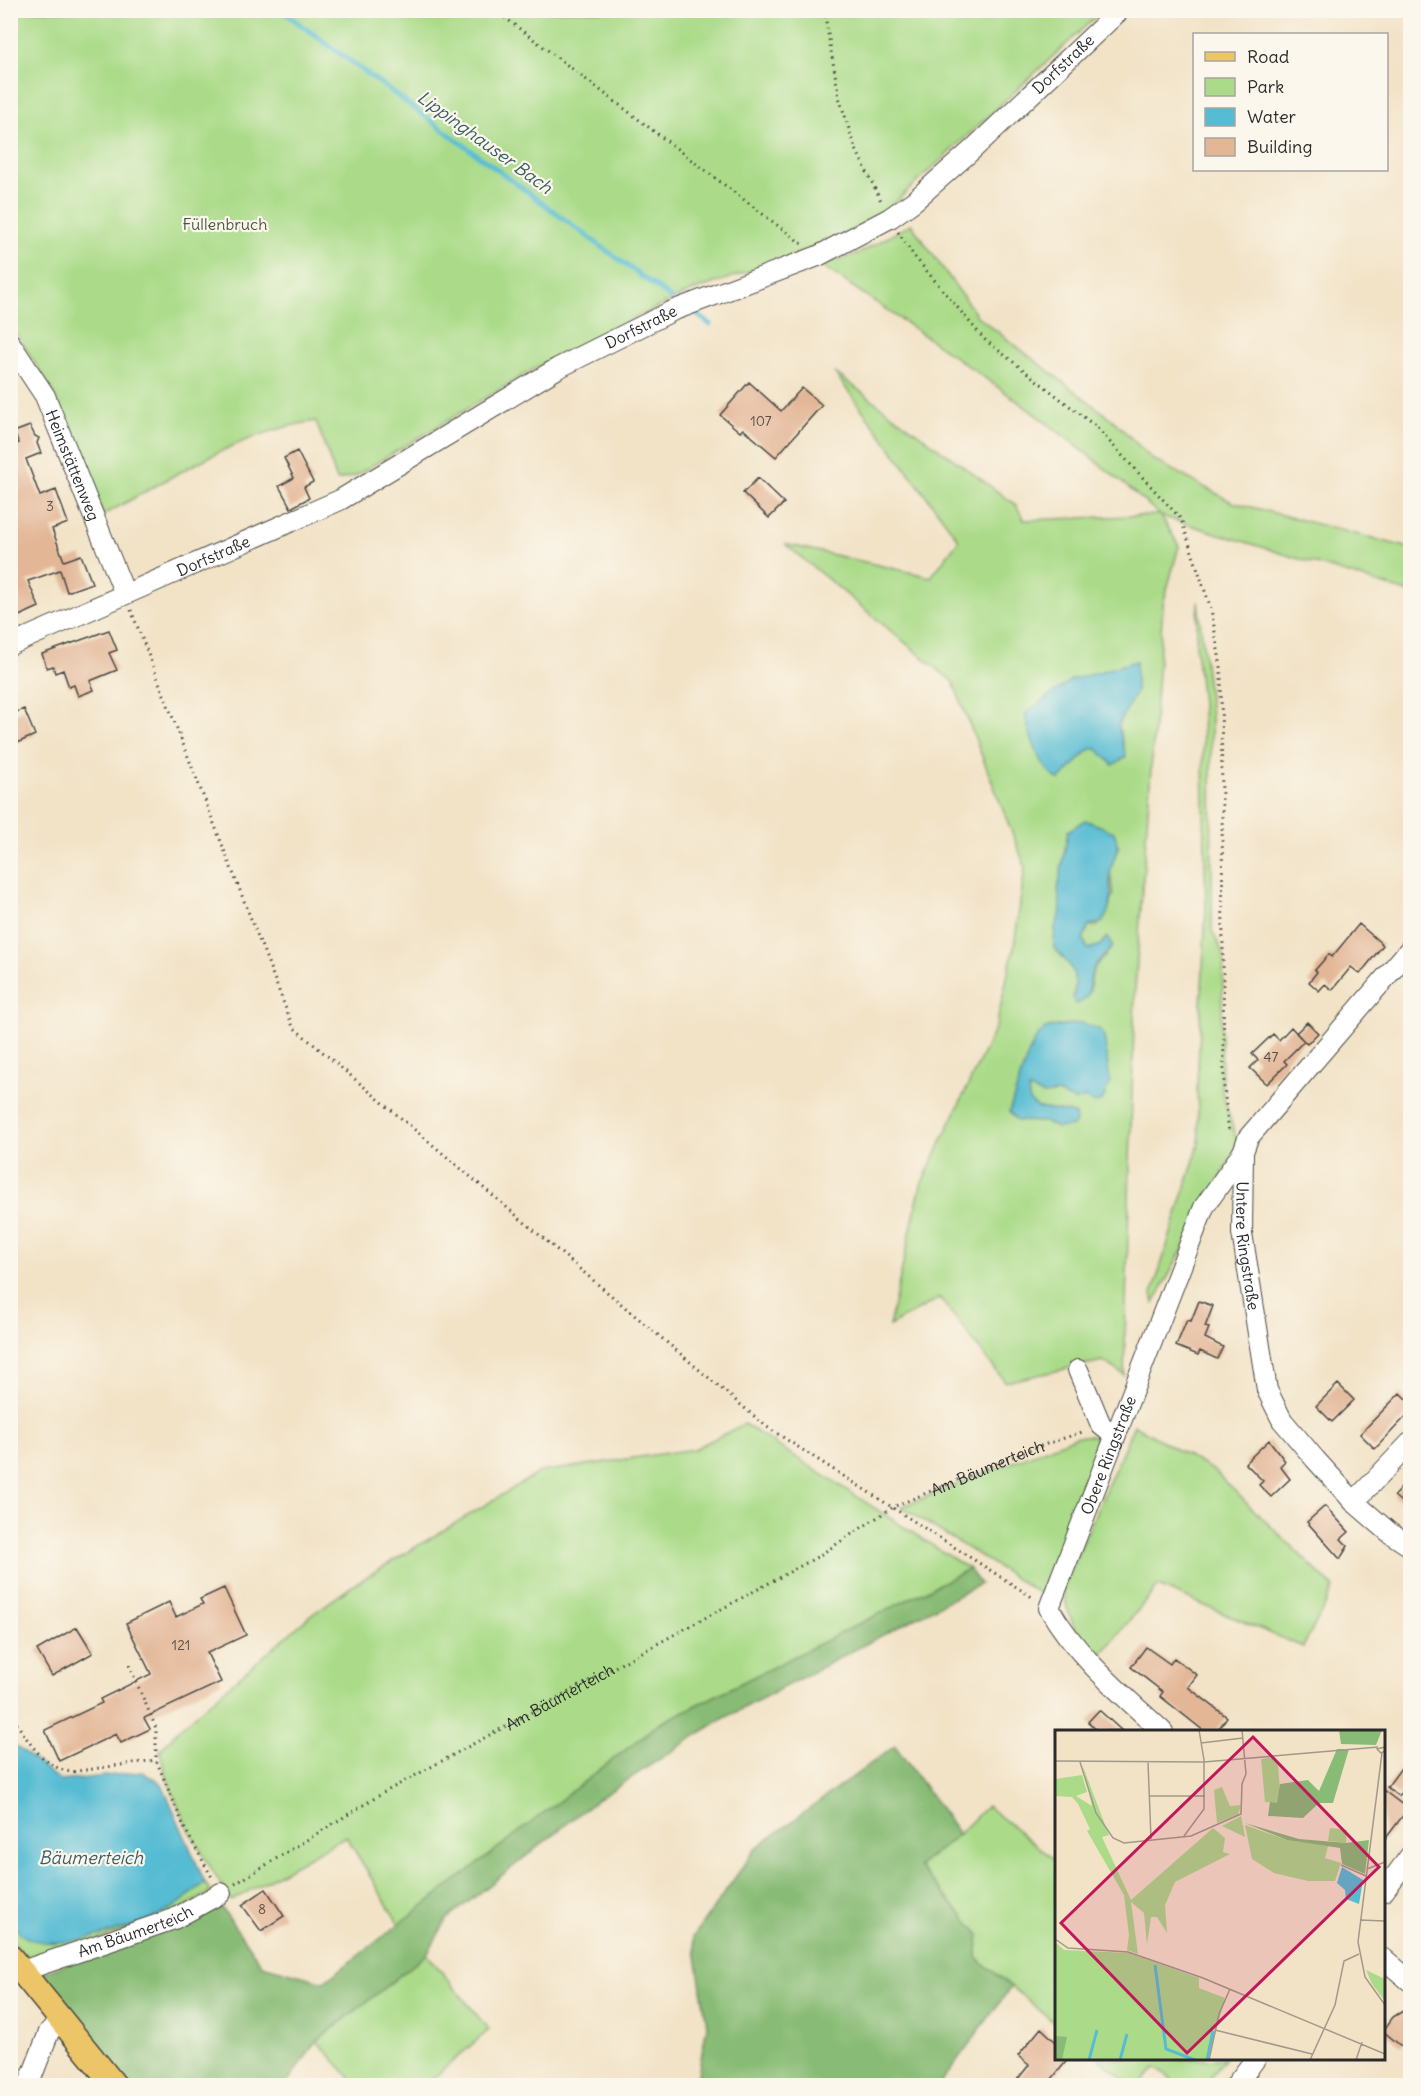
<svg xmlns="http://www.w3.org/2000/svg" width="1421" height="2096" viewBox="0 0 1421 2096" font-family="Delius,sans-serif">
  <rect width="100%" height="100%" fill="#fbf7ec"/>
  <filter id="ink" filterUnits="userSpaceOnUse"><feTurbulence type="fractalNoise" baseFrequency=".0167" numOctaves="2"/><feDisplacementMap in="SourceGraphic" scale="12" xChannelSelector="R" yChannelSelector="G"/><feConvolveMatrix kernelMatrix="1 2 1 2 8 2 1 2 1" color-interpolation-filters="sRGB"/></filter>
  <filter id="wash" filterUnits="userSpaceOnUse"><feTurbulence type="fractalNoise" baseFrequency=".008" numOctaves="4" result="noise"/><feDisplacementMap in="SourceGraphic" scale="24" xChannelSelector="R" yChannelSelector="G"/><feGaussianBlur stdDeviation="1.35" result="paint"/><feColorMatrix in="noise" values="0 0 0 0 0 0 0 0 0 0 0 0 0 0 0 0 0 1.4 0 .05"/><feComposite in="paint" operator="in"/></filter>
  <g filter="url(#wash)">
    <rect width="100%" height="100%" fill="#f2e3c7"/>
    <path fill="#abdb89" stroke="#6b835a" stroke-width="1.5" fill-rule="evenodd" d="M 11,11 L 1102,11 L 877,219 L 802,253 L 689,292 L 552,358 L 355,476 L 337,480 L 316,421 C 240,431 169,480 103,515 L 53,391 L 11,325 Z
      M 911,224 L 977,316 L 1114,421 L 1152,459 L 1232,502 L 1410,548 L 1410,593 L 1161,516 L 1179,546 L 1163,604 L 1135,989 L 1124,1375 L 1103,1361 L 1005,1382 L 940,1298 L 889,1326 L 921,1185 L 996,1026 L 1014,947 L 1025,866 L 953,682 L 785,544 L 931,577 L 959,540 L 834,372 L 1016,505 L 1024,520 L 1160,515 C 1055,422 937,344 821,265 L 860,253 ZM 1118,725 L 1097,749 L 1090,749 L 1059,780 L 1041,759 L 1038,750 ZM 1119,845 L 1110,870 L 1113,895 L 1098,926 L 1089,926 L 1083,939 L 1088,949 L 1099,946 L 1106,956 C 1092,966 1091,974 1090,991 L 1077,1004 L 1073,998 C 1079,972 1071,965 1054,948 L 1055,928 L 1061,912 ZM 1082,1023 L 1104,1036 L 1105,1045 L 1076,1101 L 1058,1093 L 1039,1092 L 1033,1088 L 1029,1089 C 1020,1115 1063,1108 1075,1115 L 1057,1128 L 1045,1122 L 1018,1121 L 1009,1112 L 1029,1056 L 1068,1026 Z
      M 1198,601 L 1211,716 L 1212,931 L 1224,955 L 1221,1032 L 1222,1091 L 1238,1145 L 1154,1303 L 1152,1294 L 1199,1144 L 1197,1086 L 1206,909 L 1202,703 L 1196,648 Z
      M 744,1424 L 969,1569 L 659,1724 L 400,1926 L 346,1836 L 231,1901 C 202,1854 171,1805 160,1751 L 180,1728 L 310,1616 L 358,1582 L 540,1472 L 694,1449 Z
      M 1134,1425 L 1214,1471 L 1334,1588 L 1303,1647 L 1158,1586 L 1100,1656 C 1076,1633 1068,1622 1063,1588 Z
      M 1078,1436 L 1092,1436 L 1099,1442 L 1044,1596 L 901,1507 Z
      M 987,1806 L 1056,1861 L 1056,2024 L 976,1957 L 919,1866 L 959,1834 Z
      M 205,1883 L 211,1892 L 168,1917 L 37,1960 C 16,1953 11,1941 10,1921 L 22,1935 L 40,1941 L 166,1912 Z
      M 427,1954 L 489,2030 L 425,2085 L 357,2085 L 317,2041 Z
      M 1099,2059 L 1225,2059 L 1204,2086 L 1178,2085 L 1156,2068 L 1140,2085 L 1132,2085 Z"/>
    <path fill="#88bb75" stroke="#5a7350" stroke-width="1.5" d="M 969,1569 L 980,1584 L 717,1722 L 598,1799 L 447,1919 L 427,1954 L 317,2041 L 285,2085 L 129,2085 L 40,1974 L 221,1907 L 262,1965 L 324,1982 L 659,1724 Z
      M 895,1746 L 959,1834 L 919,1866 L 979,1934 L 976,1957 L 1011,1987 L 939,2085 L 696,2085 L 707,2026 L 693,1937 L 756,1848 Z"/>
    <path fill="#56bcd3" stroke="#40747f" stroke-width="1.5" d="M 1136,661 L 1136,692 L 1118,725 L 1126,757 L 1113,765 L 1097,749 L 1090,749 L 1059,780 C 1040,769 1029,735 1025,714 L 1071,680 Z
      M 1085,820 L 1114,832 C 1121,850 1115,851 1111,868 C 1106,890 1118,894 1103,922 L 1089,926 L 1083,939 L 1088,949 L 1099,946 L 1107,937 L 1113,946 C 1106,956 1095,961 1092,972 C 1087,985 1094,999 1076,1004 L 1073,998 C 1079,972 1071,965 1054,948 L 1055,928 L 1061,912 L 1058,889 L 1068,831 Z
      M 1082,1023 L 1101,1030 L 1104,1036 L 1110,1082 L 1102,1101 L 1095,1103 L 1084,1098 L 1076,1101 L 1058,1093 L 1044,1095 L 1029,1089 L 1029,1101 L 1039,1108 L 1071,1113 L 1075,1115 L 1076,1122 L 1073,1126 L 1057,1128 L 1045,1122 L 1018,1121 L 1009,1112 C 1016,1094 1029,1038 1044,1030 C 1054,1024 1071,1025 1082,1023 Z
      M 10,1742 L 61,1781 L 142,1772 L 162,1784 L 205,1883 C 192,1892 179,1906 164,1913 C 135,1927 52,1956 22,1935 C 18,1932 14,1925 11,1921 Z"/>
    <g fill="none" stroke-linecap="round" stroke-linejoin="round">
      <path stroke="#56bcd3" stroke-width="5" d="M 281,10 L 671,298
        M 696,314 L 710,324"/>
    </g>
    <g id="blocks">
      <path fill="#e3b696" d="M 749,382 L 781,411 L 802,388 L 822,405 L 776,457 L 743,429 L 740,432 L 720,415 Z
        M 30,426 L 35,436 L 39,438 L 37,443 L 41,453 L 26,459 L 40,496 L 56,490 L 68,523 L 52,529 L 64,561 L 81,555 L 92,583 L 67,592 L 60,570 L 28,581 L 39,607 L 10,620 L 10,447 L 19,443 L 14,432 Z
        M 297,451 L 313,482 L 304,487 L 309,498 L 291,508 L 279,486 L 294,478 L 284,458 Z
        M 758,478 L 784,503 L 769,518 L 743,493 Z
        M 109,630 L 117,650 L 109,653 L 117,670 L 90,681 L 94,690 L 78,696 L 74,685 L 69,687 L 63,670 L 55,673 L 53,666 L 47,668 L 42,654 Z
        M 24,709 L 35,735 L 10,746 L 10,715 Z
        M 1359,924 L 1383,945 L 1360,974 L 1351,967 L 1332,990 L 1325,984 L 1319,991 L 1309,982 L 1317,972 L 1315,970 L 1329,954 L 1332,957 Z
        M 1307,1022 L 1318,1033 L 1307,1044 L 1296,1033 Z
        M 1291,1027 L 1304,1041 L 1284,1061 L 1287,1064 L 1267,1084 L 1250,1068 L 1258,1060 L 1252,1054 L 1273,1034 L 1279,1040 Z
        M 1199,1301 L 1213,1306 L 1205,1327 L 1209,1328 L 1205,1338 L 1223,1347 L 1217,1359 L 1200,1351 L 1198,1355 L 1176,1346 L 1187,1320 L 1191,1321 Z
        M 1338,1384 L 1354,1400 L 1332,1422 L 1316,1406 Z
        M 1400,1393 L 1410,1403 L 1410,1412 L 1375,1449 L 1360,1434 Z
        M 1269,1440 L 1285,1461 L 1280,1466 L 1290,1479 L 1271,1497 L 1259,1485 L 1263,1481 L 1245,1463 Z
        M 1410,1477 L 1410,1509 L 1394,1496 Z
        M 1325,1506 L 1349,1532 L 1341,1539 L 1348,1546 L 1340,1559 L 1307,1522 Z
        M 224,1588 L 246,1635 L 207,1653 L 221,1682 L 144,1718 L 150,1729 L 121,1743 L 116,1734 L 59,1761 L 45,1730 L 102,1703 L 100,1699 L 151,1674 L 126,1623 L 169,1602 L 176,1617 L 203,1604 L 200,1599 Z
        M 77,1627 L 93,1653 L 52,1676 L 37,1650 Z
        M 1146,1647 L 1170,1664 L 1174,1658 L 1197,1675 L 1188,1687 L 1227,1717 L 1217,1731 L 1204,1731 L 1160,1696 L 1163,1692 L 1131,1667 Z
        M 1099,1710 L 1122,1731 L 1098,1731 L 1088,1722 Z
        M 1410,1756 L 1410,1781 L 1399,1796 L 1387,1787 Z
        M 1383,1790 L 1408,1809 L 1383,1842 Z
        M 266,1889 L 284,1916 L 261,1931 L 242,1905 Z
        M 1403,2011 L 1410,2017 L 1410,2034 L 1401,2046 L 1383,2031 L 1393,2017 Z
        M 1041,2028 L 1056,2042 L 1056,2058 L 1069,2058 L 1047,2085 L 1013,2085 L 1029,2065 L 1018,2056 Z"/>
    </g>
  </g>
  <g filter="url(#ink)">
    <use href="#blocks" fill-opacity="0" stroke="#494742" stroke-width="1.5"/>
    <g fill="none" stroke-linecap="round" stroke-linejoin="round">
      <g stroke="#494742" stroke-width="22">
        <g id="minor">
          <path id="s2" d="M 10,343 L 45,396 L 125,594"/>
          <path id="s3" d="M 10,645 L 340,500 L 558,368 L 672,311 L 818,256 L 890,218 L 914,201 L 972,150 L 1120,10"/>
          <path id="s4" d="M 1410,949 L 1248,1138 L 1243,1152 L 1242,1233 L 1267,1390 L 1282,1420 L 1315,1459 L 1354,1502 L 1390,1533 L 1410,1546"/>
          <path d="M 1078,1370 L 1101,1425 L 1115,1436"/>
          <path d="M 1354,1502 L 1410,1443"/>
          <path id="s5" d="M 1163,1732 C 1123,1695 1076,1656 1049,1608 L 1204,1207 L 1243,1152"/>
          <path d="M 1384,1891 L 1410,1856"/>
          <path d="M 1384,1959 L 1410,1981"/>
          <path id="s6" d="M 22,1971 L 174,1919 L 221,1893"/>
          <path d="M 28,2086 L 49,2032 L 61,2019"/>
          <path d="M 1235,2086 L 1256,2058"/>
        </g>
      </g>
      <g stroke="#494742" stroke-width="27">
        <path id="major" d="M 10,1957 L 115,2086"/>
      </g>
      <g stroke="#494742" stroke-width="3" stroke-dasharray="1.5 4.5" stroke-linecap="butt">
        <path d="M 495,10 L 802,244"/>
        <path d="M 824,10 L 839,97 L 854,145 L 882,203"/>
        <path d="M 898,232 L 914,256 L 984,339 L 1095,426 L 1181,519 L 1211,609 L 1221,667 L 1224,1088 L 1229,1133"/>
        <path d="M 131,610 L 293,1027 L 767,1427 L 1035,1599"/>
        <path d="M 129,1665 L 156,1728 L 156,1760 L 185,1829 L 213,1879"/>
        <path d="M 10,1713 C 26,1737 41,1767 71,1772 L 156,1760"/>
        <path id="s1" d="M 235,1884 L 383,1793 L 817,1557 L 893,1507 L 1029,1450 L 1085,1431"/>
      </g>
      <use href="#minor" stroke="#fff" stroke-width="20"/>
      <use href="#major" stroke="#edc569" stroke-width="24"/>
    </g>
  </g>
  <g text-anchor="middle" dominant-baseline="central" stroke-width="4.5" stroke-linejoin="round" paint-order="stroke">
    <g font-size="14" fill="#594e46">
      <text x="761" y="421">107</text>
      <text x="50" y="506">3</text>
      <text x="1271" y="1057">47</text>
      <text x="181" y="1645">121</text>
      <text x="262" y="1909">8</text>
    </g>
    <g font-size="16" fill="#2b2b2b" stroke="#fbf7ec">
      <text stroke="none"><textPath href="#s3" startOffset="1212">Dorfstraße</textPath></text>
      <text stroke="none"><textPath href="#s3" startOffset="708">Dorfstraße</textPath></text>
      <text stroke="none"><textPath href="#s2" startOffset="138">Heimstättenweg</textPath></text>
      <text stroke="none"><textPath href="#s3" startOffset="222">Dorfstraße</textPath></text>
      <text stroke="none"><textPath href="#s4" startOffset="358">Untere Ringstraße</textPath></text>
      <text stroke="none"><textPath href="#s5" startOffset="333">Obere Ringstraße</textPath></text>
      <text stroke="none"><textPath href="#s1" startOffset="861">Am Bäumerteich</textPath></text>
      <text stroke="none"><textPath href="#s1" startOffset="375">Am Bäumerteich</textPath></text>
      <text stroke="none"><textPath href="#s6" startOffset="120">Am Bäumerteich</textPath></text>
    </g>
    <g font-size="16" fill="#4b5742" stroke="#fbf7ec">
      <text x="225" y="224">Füllenbruch</text>
    </g>
    <g font-size="18" font-style="italic" fill="#3a5e66" stroke="#fbf7ec">
      <text transform="translate(485 142) rotate(36)">Lippinghauser Bach</text>
      <text x="91" y="1857">Bäumerteich</text>
    </g>
  </g>
  <g transform="translate(1055 1730)">
    <rect width="330" height="330" fill="#f2e3c7"/>
    <path d="M 219,27 L 223,34 L 225,60 L 222,73 L 210,72 L 206,29 ZM 27,34 L 54,105 L 47,107 L 76,170 L 158,98 L 170,108 L 168,122 L 175,124 L 120,152 L 110,175 L 112,203 L 102,187 L 96,187 L 92,214 L 89,183 L 76,172 L 83,224 L 72,220 L 74,205 L 69,165 L 32,101 L 35,99 L 23,74 L 17,67 L 0,66 L 0,49 L 27,45 L 32,62 L 21,66 L 37,76 ZM 167,57 L 175,76 L 186,75 L 183,85 L 162,93 L 159,60 ZM 186,86 L 190,107 L 167,96 ZM 190,95 L 232,110 L 273,116 L 270,128 L 286,133 L 280,151 L 253,151 L 219,143 L 197,129 ZM 275,98 L 292,100 L 291,113 L 273,111 ZM 0,212 L 9,220 L 74,223 L 144,248 L 144,258 L 170,268 L 153,330 L 0,330 ZM 311,240 L 330,249 L 330,271 L 317,254 Z" fill="#abdb89"/>
    <path d="M 284,0 L 327,0 L 321,15 L 286,14 ZM 282,19 L 294,19 L 278,73 L 264,73 L 248,88 L 213,86 L 215,72 L 222,73 L 225,54 L 253,50 L 264,61 ZM 190,93 L 244,109 L 291,113 L 314,110 L 310,144 L 287,134 L 285,118 L 232,110 ZM 0,306 L 12,307 L 7,330 L 0,330 Z" fill="#88bb75"/>
    <path d="M 287,137 L 308,150 L 304,174 L 291,169 L 290,160 L 282,153 Z" fill="#56bcd3"/>
    <path fill="none" stroke="#56bcd3" stroke-width="3" d="M 100,235 L 111,319 L 140,330M 34,330 L 42,300M 65,330 L 72,304M 152,330 L 158,301"/>
    <path fill="none" stroke="#a29989" stroke-width="1.5" d="M 146,13 L 188,8M 330,17 L 322,19 L 326,23 L 330,21M 327,23 L 303,212 L 310,247 L 330,275M 0,31 L 149,32 L 323,17M 25,32 L 41,83 L 58,108 L 69,113 L 136,106 L 186,84 L 187,54 L 191,44 L 187,0M 93,32 L 96,109M 94,66 L 150,66M 129,106 L 149,79 L 149,30 L 144,0M 286,135 L 311,146M 312,139 L 330,132M 305,190 L 330,191M 0,209 L 13,218 L 73,222 L 148,248 L 330,324M 160,300 L 257,324M 154,330 L 164,284 L 175,259M 255,330 L 280,275 L 289,231 L 304,224M 301,330 L 307,312"/>
    <path fill="#c2185b" fill-opacity="0.15" stroke="#c2185b" stroke-width="3" d="M 198,7 L 324,137 L 132,323 L 6,193 Z"/>
    <rect width="330" height="330" fill="none" stroke="#2b2b2b" stroke-width="3"/>
  </g>
  <rect width="1421" height="2096" fill="none" stroke="#fbf7ec" stroke-width="36"/>
  <rect x="1193" y="33" width="195" height="138" fill="#fbf7ec" stroke="#a8a59f" stroke-width="1.5"/>
  <rect x="1205" y="52" width="30" height="9" fill="#edc569" stroke="#a8a59f" stroke-width="1.5"/>
  <text x="1247" y="63" font-size="18" fill="#2b2b2b">Road</text>
  <rect x="1205" y="78" width="30" height="18" fill="#abdb89" stroke="#a8a59f" stroke-width="1.5"/>
  <text x="1247" y="93" font-size="18" fill="#2b2b2b">Park</text>
  <rect x="1205" y="108" width="30" height="18" fill="#56bcd3" stroke="#a8a59f" stroke-width="1.5"/>
  <text x="1247" y="123" font-size="18" fill="#2b2b2b">Water</text>
  <rect x="1205" y="138" width="30" height="18" fill="#e3b696" stroke="#a8a59f" stroke-width="1.5"/>
  <text x="1247" y="153" font-size="18" fill="#2b2b2b">Building</text>
</svg>
